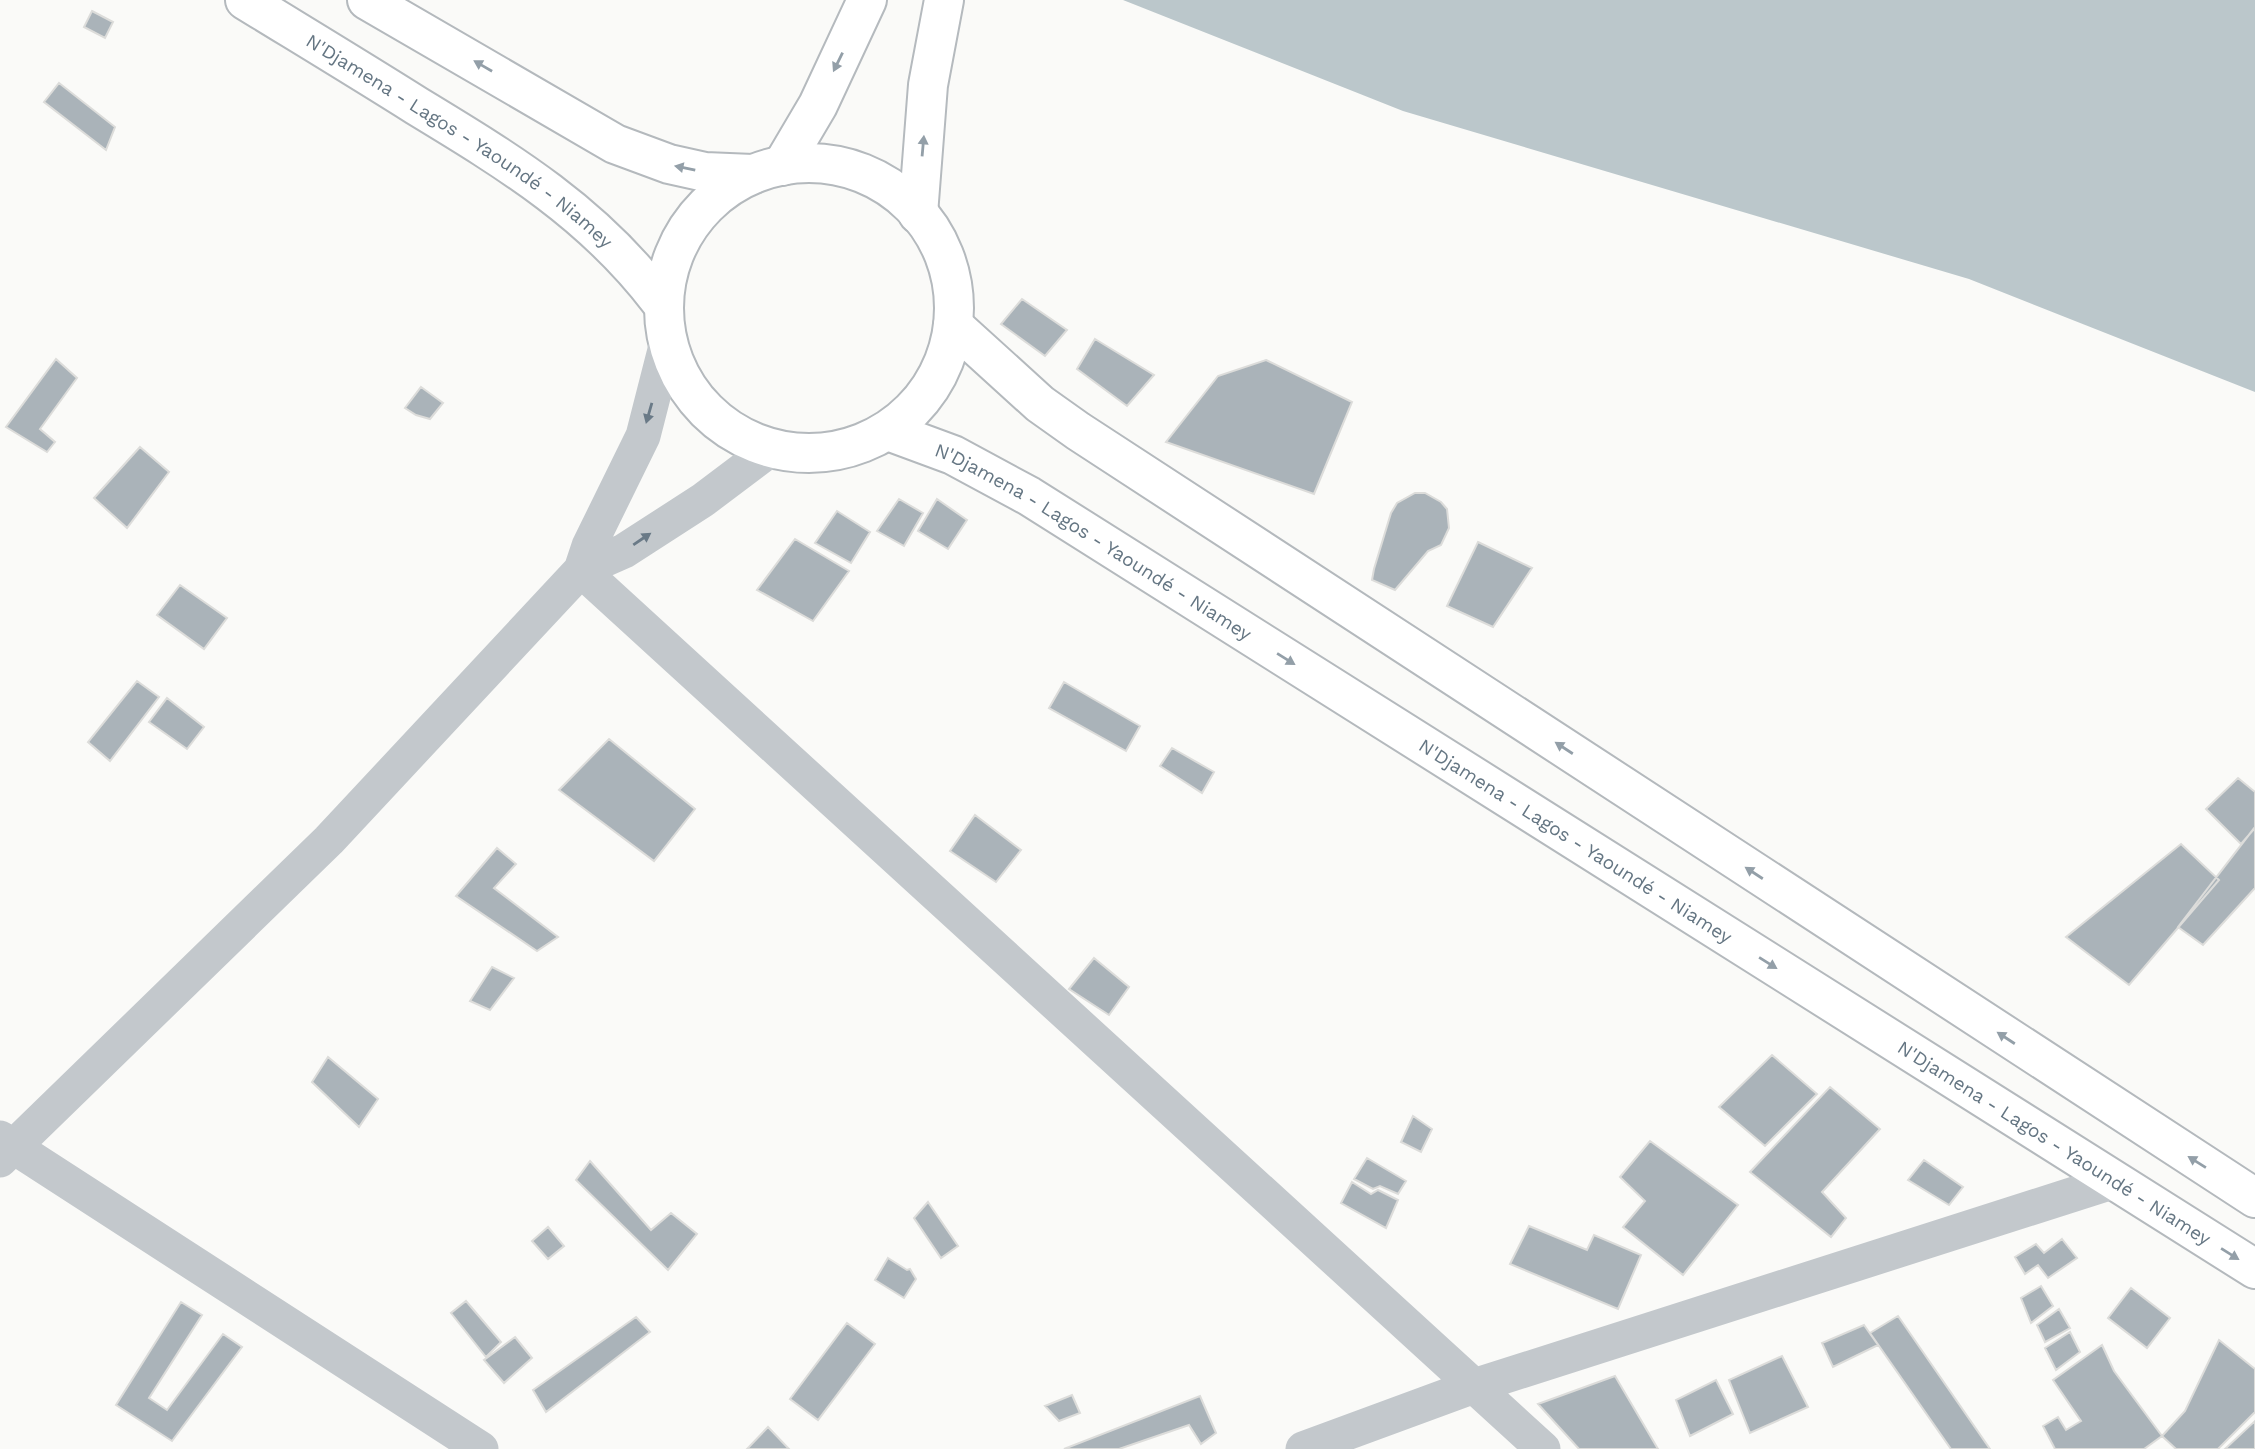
<svg xmlns="http://www.w3.org/2000/svg" width="2255" height="1449" viewBox="0 0 2255 1449" font-family="'Work Sans',sans-serif">
  <rect width="100%" height="100%" fill="#fafaf8"/>
  <path fill="#bbc7cb" d="M 1123,0 L 2255,0 L 2255,392 L 1969,279 L 1403,111 Z"/>
  <path fill="#aab3b9" stroke="#dcdcda" stroke-width="2" d="M 92,11 L 113,22 L 105,38 L 84,27 Z
    M 59,83 L 115,127 L 106,150 L 44,102 Z
    M 1022,299 L 1067,330 L 1045,356 L 1001,324 Z
    M 1095,339 L 1154,375 L 1127,406 L 1077,369 Z
    M 56,359 L 77,378 L 40,429 L 55,442 L 47,452 L 6,427 Z
    M 1266,360 L 1352,402 L 1314,494 L 1166,442 L 1218,376 Z
    M 421,387 L 443,403 L 430,419 L 416,415 L 405,408 Z
    M 140,447 L 169,472 L 127,528 L 94,498 Z
    M 1415,493 L 1425,493 L 1441,502 L 1447,509 L 1449,528 L 1441,545 L 1428,551 L 1395,590 L 1372,580 L 1374,569 L 1391,513 L 1397,503 Z
    M 899,499 L 923,513 L 904,546 L 877,531 Z
    M 937,499 L 967,520 L 948,549 L 918,531 Z
    M 837,511 L 870,532 L 851,563 L 815,543 Z
    M 795,539 L 849,571 L 813,621 L 757,590 Z
    M 1478,542 L 1532,568 L 1493,627 L 1447,606 Z
    M 180,585 L 227,618 L 204,649 L 157,615 Z
    M 137,681 L 159,697 L 110,761 L 88,742 Z
    M 1064,682 L 1140,726 L 1126,751 L 1049,708 Z
    M 167,698 L 204,727 L 187,749 L 149,722 Z
    M 609,739 L 695,809 L 654,861 L 559,790 Z
    M 1172,748 L 1214,772 L 1202,793 L 1160,766 Z
    M 2238,778 L 2255,792 L 2255,828 L 2241,844 L 2206,809 Z
    M 975,815 L 1021,850 L 996,882 L 950,851 Z
    M 2255,827 L 2255,888 L 2203,945 L 2178,927 Z
    M 2181,844 L 2219,880 L 2129,985 L 2066,937 Z
    M 497,848 L 516,864 L 494,888 L 558,937 L 537,951 L 456,896 Z
    M 1094,958 L 1129,987 L 1109,1015 L 1069,989 Z
    M 492,967 L 514,978 L 490,1010 L 470,1001 Z
    M 1772,1055 L 1817,1094 L 1765,1146 L 1719,1107 Z
    M 328,1057 L 378,1099 L 359,1127 L 312,1082 Z
    M 1830,1087 L 1880,1129 L 1822,1192 L 1846,1218 L 1831,1237 L 1750,1172 Z
    M 1413,1116 L 1432,1129 L 1421,1152 L 1401,1142 Z
    M 1650,1141 L 1738,1205 L 1683,1275 L 1623,1227 L 1645,1201 L 1620,1177 Z
    M 1367,1158 L 1406,1181 L 1398,1194 L 1380,1186 L 1373,1189 L 1354,1179 Z
    M 1924,1160 L 1963,1187 L 1949,1205 L 1908,1180 Z
    M 590,1161 L 651,1230 L 671,1213 L 697,1234 L 668,1270 L 576,1180 Z
    M 1352,1182 L 1371,1194 L 1378,1190 L 1398,1200 L 1386,1228 L 1341,1203 Z
    M 928,1202 L 958,1246 L 941,1258 L 914,1218 Z
    M 1529,1226 L 1587,1250 L 1594,1235 L 1641,1255 L 1618,1309 L 1510,1264 Z
    M 548,1227 L 564,1246 L 548,1259 L 532,1241 Z
    M 2062,1239 L 2077,1258 L 2048,1278 L 2038,1265 L 2025,1274 L 2015,1257 L 2036,1244 L 2044,1253 Z
    M 888,1258 L 907,1270 L 910,1269 L 916,1279 L 904,1298 L 875,1280 Z
    M 2041,1286 L 2053,1306 L 2031,1323 L 2021,1298 Z
    M 2131,1288 L 2170,1318 L 2147,1348 L 2108,1318 Z
    M 466,1301 L 501,1342 L 486,1357 L 451,1313 Z
    M 181,1302 L 202,1315 L 149,1398 L 167,1410 L 223,1334 L 242,1347 L 172,1441 L 116,1405 Z
    M 2059,1309 L 2070,1328 L 2045,1342 L 2037,1325 Z
    M 1898,1316 L 1990,1449 L 1951,1449 L 1870,1333 Z
    M 636,1317 L 650,1332 L 546,1412 L 533,1390 Z
    M 847,1323 L 875,1344 L 818,1420 L 790,1399 Z
    M 1864,1325 L 1878,1345 L 1833,1367 L 1822,1343 Z
    M 2070,1332 L 2080,1352 L 2056,1370 L 2045,1348 Z
    M 515,1337 L 532,1358 L 504,1383 L 484,1360 Z
    M 2219,1340 L 2255,1369 L 2255,1412 L 2218,1449 L 2176,1449 L 2162,1436 L 2185,1411 Z
    M 2102,1345 L 2114,1371 L 2162,1436 L 2144,1449 L 2055,1449 L 2043,1426 L 2058,1417 L 2066,1430 L 2081,1421 L 2053,1380 Z
    M 1782,1356 L 1808,1407 L 1750,1433 L 1729,1380 Z
    M 1615,1376 L 1658,1449 L 1579,1449 L 1538,1404 Z
    M 1716,1380 L 1733,1414 L 1690,1436 L 1676,1400 Z
    M 1072,1395 L 1080,1413 L 1059,1421 L 1045,1406 Z
    M 1200,1396 L 1216,1433 L 1201,1444 L 1189,1425 L 1119,1449 L 1064,1449 Z
    M 2255,1421 L 2255,1449 L 2225,1449 Z
    M 768,1427 L 789,1449 L 747,1449 Z"/>
  <g fill="none" stroke-linecap="round" stroke-linejoin="round">
    <g stroke="#b5babe" stroke-width="42">
      <path id="primary" d="M 782,166 L 818,105 L 867,0
        M 918,214 L 928,85 L 944,0"/>
    </g>
    <g stroke="#b4b9bd" stroke-width="42">
      <g id="trunk">
        <path id="s1" d="M 245,0 C 302,35 360,70 417,106 C 511,163 593,213 660,301"/>
        <path d="M 367,0 L 615,144 L 669,164 L 705,172 L 753,174"/>
        <circle cx="809" cy="308" r="145"/>
        <path d="M 953,325 L 1040,404 L 1078,431 L 2255,1198"/>
        <path id="s2" d="M 888,431 L 953,455 L 1029,496 L 2255,1269"/>
      </g>
    </g>
    <path stroke="#c3c8cc" stroke-width="35" d="M 581,570 L 1543,1449
      M 581,570 L 624,551 L 703,500 L 772,448
      M 0,1138 L 481,1449
      M 0,1160 L 329,840 L 581,570 L 589,546 L 643,436 L 666,346
      M 1303,1449 L 1474,1386 L 2115,1181"/>
    <use href="#primary" stroke="#fff" stroke-width="38"/>
    <use href="#trunk" stroke="#fff" stroke-width="38"/>
  </g>
  <defs><path id="oneway-solid" d="M-6-.8H1V-3.2L6.5 0L1 3.2V.8H-6Z" transform="scale(1.75)"/></defs>
  <g fill="#939fa8">
    <use href="#oneway-solid" transform="translate(838 62) rotate(116)"/>
    <use href="#oneway-solid" transform="translate(483 66) rotate(-150)"/>
    <use href="#oneway-solid" transform="translate(923 146) rotate(-85)"/>
    <use href="#oneway-solid" transform="translate(685 168) rotate(-168)"/>
    <use href="#oneway-solid" transform="translate(1286 659) rotate(32)"/>
    <use href="#oneway-solid" transform="translate(1564 748) rotate(-147)"/>
    <use href="#oneway-solid" transform="translate(1754 873) rotate(-147)"/>
    <use href="#oneway-solid" transform="translate(1768 963) rotate(32)"/>
    <use href="#oneway-solid" transform="translate(2006 1038) rotate(-147)"/>
    <use href="#oneway-solid" transform="translate(2197 1162) rotate(-148)"/>
    <use href="#oneway-solid" transform="translate(2230 1254) rotate(32)"/>
  </g>
  <g fill="#6a7a87">
    <use href="#oneway-solid" transform="translate(649 413) rotate(106)"/>
    <use href="#oneway-solid" transform="translate(642 539) rotate(-34)"/>
  </g>
  <g text-anchor="middle" dominant-baseline="central" stroke-width="7" stroke-linejoin="round" paint-order="stroke">
    <g font-size="19" fill="#657683" stroke="#fff">
      <text stroke="none"><textPath href="#s1" startOffset="257">N'Djamena - Lagos - Yaoundé - Niamey</textPath></text>
      <text stroke="none"><textPath href="#s2" startOffset="234">N'Djamena - Lagos - Yaoundé - Niamey</textPath></text>
      <text stroke="none"><textPath href="#s2" startOffset="802">N'Djamena - Lagos - Yaoundé - Niamey</textPath></text>
      <text stroke="none"><textPath href="#s2" startOffset="1368">N'Djamena - Lagos - Yaoundé - Niamey</textPath></text>
    </g>
  </g>
</svg>
